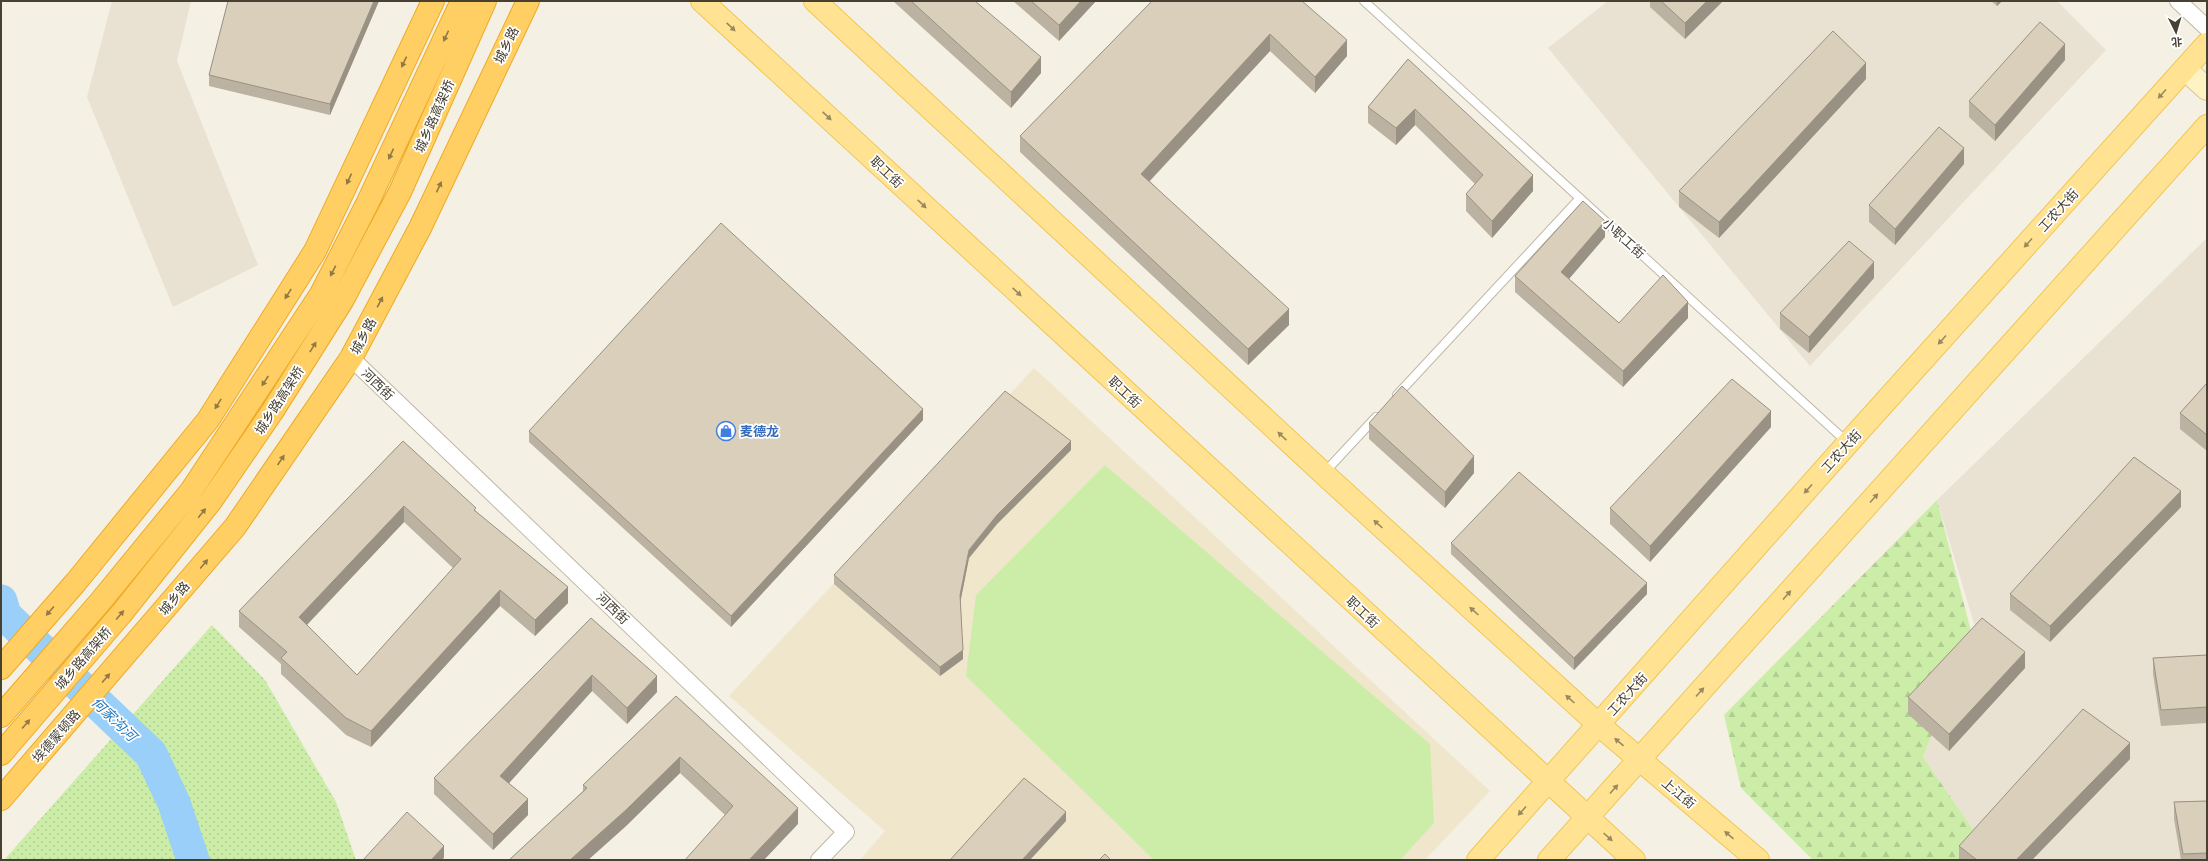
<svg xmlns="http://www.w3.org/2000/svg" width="2208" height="861" viewBox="0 0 2208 861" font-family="Quicksand,'Noto Sans SC',sans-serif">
  <defs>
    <pattern id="forest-firs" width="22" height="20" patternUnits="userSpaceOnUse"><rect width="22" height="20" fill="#cceda8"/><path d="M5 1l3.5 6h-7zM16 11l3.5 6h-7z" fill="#b1cc91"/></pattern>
    <pattern id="park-dots" width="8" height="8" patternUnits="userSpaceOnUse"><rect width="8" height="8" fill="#cceda8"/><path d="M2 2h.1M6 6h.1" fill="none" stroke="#b1cc91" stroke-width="1.8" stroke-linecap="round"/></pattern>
  </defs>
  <rect width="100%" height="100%" fill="#f4f0e4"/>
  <path fill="#e9e2d2" d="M 112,1 L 191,1 L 177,61 L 258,265 L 173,307 L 87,97 Z
    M 1608,1 L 2057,1 L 2106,50 L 1810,366 L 1548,48 Z
    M 2207,238 L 2207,860 L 1994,860 L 1923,757 L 1975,627 L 1937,500 Z"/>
  <path fill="#efe6cc" d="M 1034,368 L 1490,791 L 1425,860 L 860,860 L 885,831 L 729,696 Z"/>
  <path fill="#cceda8" d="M 1105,465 L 1430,744 L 1434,823 L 1400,860 L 1154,860 L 966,676 L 976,595 Z"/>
  <path fill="url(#forest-firs)" d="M 1937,500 L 1972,635 L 1923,757 L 1994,860 L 1813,860 L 1741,788 L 1724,715 Z"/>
  <path fill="url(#park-dots)" d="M 212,625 L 265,680 L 336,802 L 356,860 L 4,860 Z"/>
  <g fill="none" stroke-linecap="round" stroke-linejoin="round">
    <path stroke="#99cff8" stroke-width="33" d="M 1,601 L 5,615 L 151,754 L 174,803 L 193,860"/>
    <g stroke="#c1b8a6" stroke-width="10">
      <path id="lane" d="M 1364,1 L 1848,443
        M 1397,395 L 1580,198
        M 1324,473 L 1376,417"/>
    </g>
    <g stroke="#c1b8a6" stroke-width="18">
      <path id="street" d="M 2178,1 L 2207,28
        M 351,358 L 846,832 L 819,860"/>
    </g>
    <g stroke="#d9c78e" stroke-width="24">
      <path id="secondary" d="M 2185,69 L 2207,89"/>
    </g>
    <g stroke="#f1c655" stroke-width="24">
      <path id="primary" d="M 702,1 L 1634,860
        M 815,1 L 1324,474 L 1599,725 L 1758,860
        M 1478,860 L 1848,443 L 2207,44
        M 1549,860 L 2207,126"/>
    </g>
    <g stroke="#efa924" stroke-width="24">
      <path id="highway" d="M 1,668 L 76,582 L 208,420 L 315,251 L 433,1
        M 1,716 L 100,602 L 191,491 L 321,294 L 367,204 L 462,1
        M 1,754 L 121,614 L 211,501 L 272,412 L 342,301 L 400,192 L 485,1
        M 1,799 L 235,527 L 351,358 L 420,228 L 528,1"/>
    </g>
    <use href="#lane" stroke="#fff" stroke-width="8"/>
    <use href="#street" stroke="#fff" stroke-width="16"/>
    <use href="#secondary" stroke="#fff2c3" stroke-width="22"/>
    <use href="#primary" stroke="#ffe392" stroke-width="22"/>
    <use href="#highway" stroke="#ffcf64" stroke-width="22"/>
  </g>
  <path fill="#bbb2a1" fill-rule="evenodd" d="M 228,1 L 379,1 L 330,115 L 209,86 L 209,75 Z
    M 893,1 L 975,1 L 1041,73 L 1011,108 Z
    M 1013,1 L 1096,1 L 1059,41 Z
    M 1152,1 L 1347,56 L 1315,93 L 1270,51 L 1150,181 L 1289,325 L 1248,365 L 1020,152 L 1020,136 Z
    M 1650,1 L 1723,1 L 1685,39 L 1650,7 Z
    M 1991,1 L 2002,1 L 1997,6 Z
    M 1408,59 L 1533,191 L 1492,238 L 1466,211 L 1466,194 L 1475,184 L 1415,125 L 1396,145 L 1368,123 L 1368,107 Z
    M 2065,60 L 1995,141 L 1969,117 L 1969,101 Z
    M 1866,79 L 1719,238 L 1679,207 L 1679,191 Z
    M 1964,164 L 1895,245 L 1869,222 L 1869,205 Z
    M 1605,237 L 1569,279 L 1619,323 L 1688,318 L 1623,387 L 1515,292 L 1515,276 Z
    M 1874,278 L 1809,353 L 1780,329 L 1780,313 Z
    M 2207,383 L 2207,451 L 2180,429 L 2180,413 Z
    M 923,420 L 731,627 L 529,442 L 529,431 Z
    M 1369,423 L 1474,473 L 1445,508 L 1369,439 Z
    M 1771,427 L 1650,562 L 1610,524 L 1610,508 Z
    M 403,441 L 476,511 L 568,603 L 535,636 L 500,606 L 371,747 L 346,735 L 281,674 L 281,664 L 239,627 L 239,611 ZM 404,522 L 453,568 L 357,675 L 307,625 Z
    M 1071,450 L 997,524 L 969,558 L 960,602 L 963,659 L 940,676 L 834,584 L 834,575 Z
    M 2181,507 L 2050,642 L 2010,610 L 2010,594 Z
    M 1451,543 L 1647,594 L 1574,670 L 1451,554 Z
    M 591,618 L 657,692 L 627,724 L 592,691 L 509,783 L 528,815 L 493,850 L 434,794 L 434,778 Z
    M 2207,655 L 2207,723 L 2161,726 L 2153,674 L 2153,658 Z
    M 2025,668 L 1949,751 L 1908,714 L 1908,697 Z
    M 676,696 L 798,824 L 725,815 L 680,773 L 626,826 L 588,860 L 509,860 L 583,791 L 583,785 Z
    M 2130,759 L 2032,860 L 1959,860 L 1959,846 Z
    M 2207,801 L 2207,860 L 2181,860 L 2174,819 L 2174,802 Z"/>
  <path fill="#999183" d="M 374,1 L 379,1 L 330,115 L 330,104 Z
    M 1081,1 L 1096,1 L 1059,41 L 1059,25 Z
    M 1707,1 L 1723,1 L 1685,39 L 1685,23 Z
    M 1997,1 L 2002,1 L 1997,6 Z
    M 1270,34 L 1270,51 L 1141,190 L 1141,174 Z
    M 1347,40 L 1347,56 L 1315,93 L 1315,77 Z
    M 2065,44 L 2065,60 L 1995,141 L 1995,125 Z
    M 1041,57 L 1041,73 L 1011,108 L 1011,92 Z
    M 1866,63 L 1866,79 L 1719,238 L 1719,222 Z
    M 1415,109 L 1415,125 L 1396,145 L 1396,128 Z
    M 1964,148 L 1964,164 L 1895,245 L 1895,229 Z
    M 1533,175 L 1533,191 L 1492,238 L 1492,221 Z
    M 1605,221 L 1605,237 L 1561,288 L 1561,272 Z
    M 1874,262 L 1874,278 L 1809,353 L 1809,337 Z
    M 1688,302 L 1688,318 L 1623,387 L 1623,371 Z
    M 1289,309 L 1289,325 L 1248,365 L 1248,349 Z
    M 923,409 L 923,420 L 731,627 L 731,616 Z
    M 1771,411 L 1771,427 L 1650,562 L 1650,546 Z
    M 1071,441 L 1071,450 L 997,524 L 969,558 L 960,604 L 960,595 L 969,550 L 997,515 Z
    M 1474,456 L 1474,473 L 1445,508 L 1445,492 Z
    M 2181,491 L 2181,507 L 2050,642 L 2050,626 Z
    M 404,506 L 404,522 L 299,633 L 299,617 Z
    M 1647,583 L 1647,594 L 1574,670 L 1574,658 Z
    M 568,587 L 568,603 L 535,636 L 535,620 Z
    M 500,590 L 500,606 L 371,747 L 371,731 Z
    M 963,650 L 963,659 L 940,676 L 940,667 Z
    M 2025,652 L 2025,668 L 1949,751 L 1949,734 Z
    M 592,675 L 592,691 L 500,793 L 500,776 Z
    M 657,676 L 657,692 L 627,724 L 627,708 Z
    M 2130,743 L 2130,759 L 2032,860 L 2016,860 Z
    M 680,757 L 680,773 L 626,826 L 588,860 L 570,860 Z
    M 528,799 L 528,815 L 493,850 L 493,834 Z
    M 798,808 L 798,824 L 764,860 L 749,860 Z
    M 1066,812 L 1066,821 L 1030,860 L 1022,860 Z
    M 444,846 L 444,858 L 441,860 L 431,860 Z"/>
  <path fill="#dacfbb" stroke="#999183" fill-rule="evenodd" d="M 228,1 L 374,1 L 330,104 L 209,75 Z
    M 911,1 L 975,1 L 1041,57 L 1011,92 Z
    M 1031,1 L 1081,1 L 1059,25 Z
    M 1152,1 L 1302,1 L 1347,40 L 1315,77 L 1270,34 L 1141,174 L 1289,309 L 1248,349 L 1020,136 Z
    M 1661,1 L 1707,1 L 1685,23 Z
    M 2040,22 L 2065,44 L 1995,125 L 1969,101 Z
    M 1833,31 L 1866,63 L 1719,222 L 1679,191 Z
    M 1408,59 L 1533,175 L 1492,221 L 1466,194 L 1483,175 L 1415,109 L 1396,128 L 1368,107 Z
    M 1939,127 L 1964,148 L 1895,229 L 1869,205 Z
    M 1583,201 L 1605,221 L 1561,272 L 1619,323 L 1663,275 L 1688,302 L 1623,371 L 1515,276 Z
    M 721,223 L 923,409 L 731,616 L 529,431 Z
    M 1849,241 L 1874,262 L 1809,337 L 1780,313 Z
    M 1732,379 L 1771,411 L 1650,546 L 1610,508 Z
    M 2207,383 L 2207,435 L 2180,413 Z
    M 1402,386 L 1474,456 L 1445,492 L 1369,423 Z
    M 1005,391 L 1071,441 L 997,515 L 969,550 L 960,595 L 963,650 L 940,667 L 834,575 Z
    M 403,441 L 476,508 L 474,510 L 568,587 L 535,620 L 500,590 L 371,731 L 346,718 L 281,658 L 287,652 L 239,611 ZM 404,506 L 461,559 L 357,675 L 299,617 Z
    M 2134,457 L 2181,491 L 2050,626 L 2010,594 Z
    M 1519,472 L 1647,583 L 1574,658 L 1451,543 Z
    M 591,618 L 657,676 L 627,708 L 592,675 L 500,776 L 528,799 L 493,834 L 434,778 Z
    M 1982,618 L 2025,652 L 1949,734 L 1908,697 Z
    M 2207,655 L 2207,707 L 2161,710 L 2153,658 Z
    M 676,696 L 798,808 L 749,860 L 685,860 L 733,806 L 680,757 L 626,810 L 570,860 L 509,860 L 587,788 L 583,785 Z
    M 2083,709 L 2130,743 L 2016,860 L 1977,860 L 1959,846 Z
    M 1024,778 L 1066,812 L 1022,860 L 950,860 Z
    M 2207,801 L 2207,853 L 2183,854 L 2174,802 Z
    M 407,812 L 444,846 L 431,860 L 363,860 Z
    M 1105,854 L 1111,860 L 1099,860 Z"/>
  <defs><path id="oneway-solid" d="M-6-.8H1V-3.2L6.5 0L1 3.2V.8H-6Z"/></defs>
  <g fill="#9a895e">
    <use href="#oneway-solid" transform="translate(731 27) rotate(43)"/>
    <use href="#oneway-solid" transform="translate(2162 94) rotate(132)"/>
    <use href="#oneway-solid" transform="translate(827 116) rotate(43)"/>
    <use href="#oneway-solid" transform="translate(922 204) rotate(43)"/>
    <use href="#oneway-solid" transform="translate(2028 243) rotate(132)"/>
    <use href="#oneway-solid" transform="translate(1017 292) rotate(43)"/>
    <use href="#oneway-solid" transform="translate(1942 340) rotate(132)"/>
    <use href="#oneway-solid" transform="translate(1282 436) rotate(-137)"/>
    <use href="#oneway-solid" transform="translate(1808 489) rotate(132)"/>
    <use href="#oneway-solid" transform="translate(1874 498) rotate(-48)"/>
    <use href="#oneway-solid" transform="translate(1378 524) rotate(-138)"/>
    <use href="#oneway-solid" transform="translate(1787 595) rotate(-48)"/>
    <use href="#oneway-solid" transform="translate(1474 611) rotate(-138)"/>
    <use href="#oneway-solid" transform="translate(1700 692) rotate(-48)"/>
    <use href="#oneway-solid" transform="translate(1570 699) rotate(-138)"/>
    <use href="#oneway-solid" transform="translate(1619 742) rotate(-140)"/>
    <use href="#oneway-solid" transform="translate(1614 789) rotate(-48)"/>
    <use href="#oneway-solid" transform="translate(1522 811) rotate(132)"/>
    <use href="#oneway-solid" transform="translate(1729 835) rotate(-140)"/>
    <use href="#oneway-solid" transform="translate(1608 837) rotate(42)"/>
  </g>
  <g fill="#917947">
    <use href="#oneway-solid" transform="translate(446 36) rotate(115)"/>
    <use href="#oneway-solid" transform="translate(404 62) rotate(115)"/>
    <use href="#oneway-solid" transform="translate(391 154) rotate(115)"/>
    <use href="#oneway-solid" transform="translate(349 179) rotate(115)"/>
    <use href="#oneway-solid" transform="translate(439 187) rotate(-65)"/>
    <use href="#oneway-solid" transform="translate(333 271) rotate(117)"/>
    <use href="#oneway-solid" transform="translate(288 294) rotate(122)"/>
    <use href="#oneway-solid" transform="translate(380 302) rotate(-62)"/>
    <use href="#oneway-solid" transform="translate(313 347) rotate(-58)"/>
    <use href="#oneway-solid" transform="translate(265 381) rotate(123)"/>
    <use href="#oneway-solid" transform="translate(218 404) rotate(122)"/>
    <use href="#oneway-solid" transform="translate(281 460) rotate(-56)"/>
    <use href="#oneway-solid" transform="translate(202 513) rotate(-51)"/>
    <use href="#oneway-solid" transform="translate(204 564) rotate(-50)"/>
    <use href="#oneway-solid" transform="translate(50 611) rotate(131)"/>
    <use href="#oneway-solid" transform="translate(120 615) rotate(-50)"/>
    <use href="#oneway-solid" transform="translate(106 678) rotate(-49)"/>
    <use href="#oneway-solid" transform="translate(26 724) rotate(-49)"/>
  </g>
  <defs>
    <g id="shop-ring" transform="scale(1)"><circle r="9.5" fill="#fff" stroke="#3f7fe0" stroke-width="1.5"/><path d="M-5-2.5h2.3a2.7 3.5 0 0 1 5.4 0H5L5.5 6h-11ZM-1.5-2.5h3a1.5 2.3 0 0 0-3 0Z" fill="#3f7fe0"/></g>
  </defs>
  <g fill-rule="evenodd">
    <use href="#shop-ring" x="726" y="431"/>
  </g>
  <g text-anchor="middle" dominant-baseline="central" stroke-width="3.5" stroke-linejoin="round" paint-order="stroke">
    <g font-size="13" fill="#474033" stroke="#fff">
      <text transform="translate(506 45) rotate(-64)">城乡路</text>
      <text transform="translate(434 116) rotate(-66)">城乡路高架桥</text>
      <text transform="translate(887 172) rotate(43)">职工街</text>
      <text transform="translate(2058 210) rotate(-48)">工农大街</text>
      <text transform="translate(1624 238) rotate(42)">小职工街</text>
      <text transform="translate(363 336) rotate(-62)">城乡路</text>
      <text transform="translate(378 384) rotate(44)">河西街</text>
      <text transform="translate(1125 392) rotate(43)">职工街</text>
      <text transform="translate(279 400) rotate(-57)">城乡路高架桥</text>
      <text transform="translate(1841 451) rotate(-48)">工农大街</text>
      <text transform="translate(174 598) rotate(-50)">城乡路</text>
      <text transform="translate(613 608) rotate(44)">河西街</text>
      <text transform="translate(1363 612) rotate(43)">职工街</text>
      <text transform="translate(83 658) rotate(-49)">城乡路高架桥</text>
      <text transform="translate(1627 694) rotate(-48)">工农大街</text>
      <text transform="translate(56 736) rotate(-49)">埃德蒙顿路</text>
      <text transform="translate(1679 793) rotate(40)">上江街</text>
    </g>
    <g font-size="13" font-weight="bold" fill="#366cbe" stroke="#fff" text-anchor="start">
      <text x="740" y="431">麦德龙</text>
    </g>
    <g font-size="14" font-style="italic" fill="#2078bf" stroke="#fff">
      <text transform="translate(114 719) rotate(44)">何家沟河</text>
    </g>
  </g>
  <rect width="2208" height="861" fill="none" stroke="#474033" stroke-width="4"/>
  <g transform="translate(2176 32) rotate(175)" stroke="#ffffff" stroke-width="3" paint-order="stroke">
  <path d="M0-3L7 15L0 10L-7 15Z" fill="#474033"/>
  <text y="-6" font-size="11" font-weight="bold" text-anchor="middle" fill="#474033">北</text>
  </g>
</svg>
